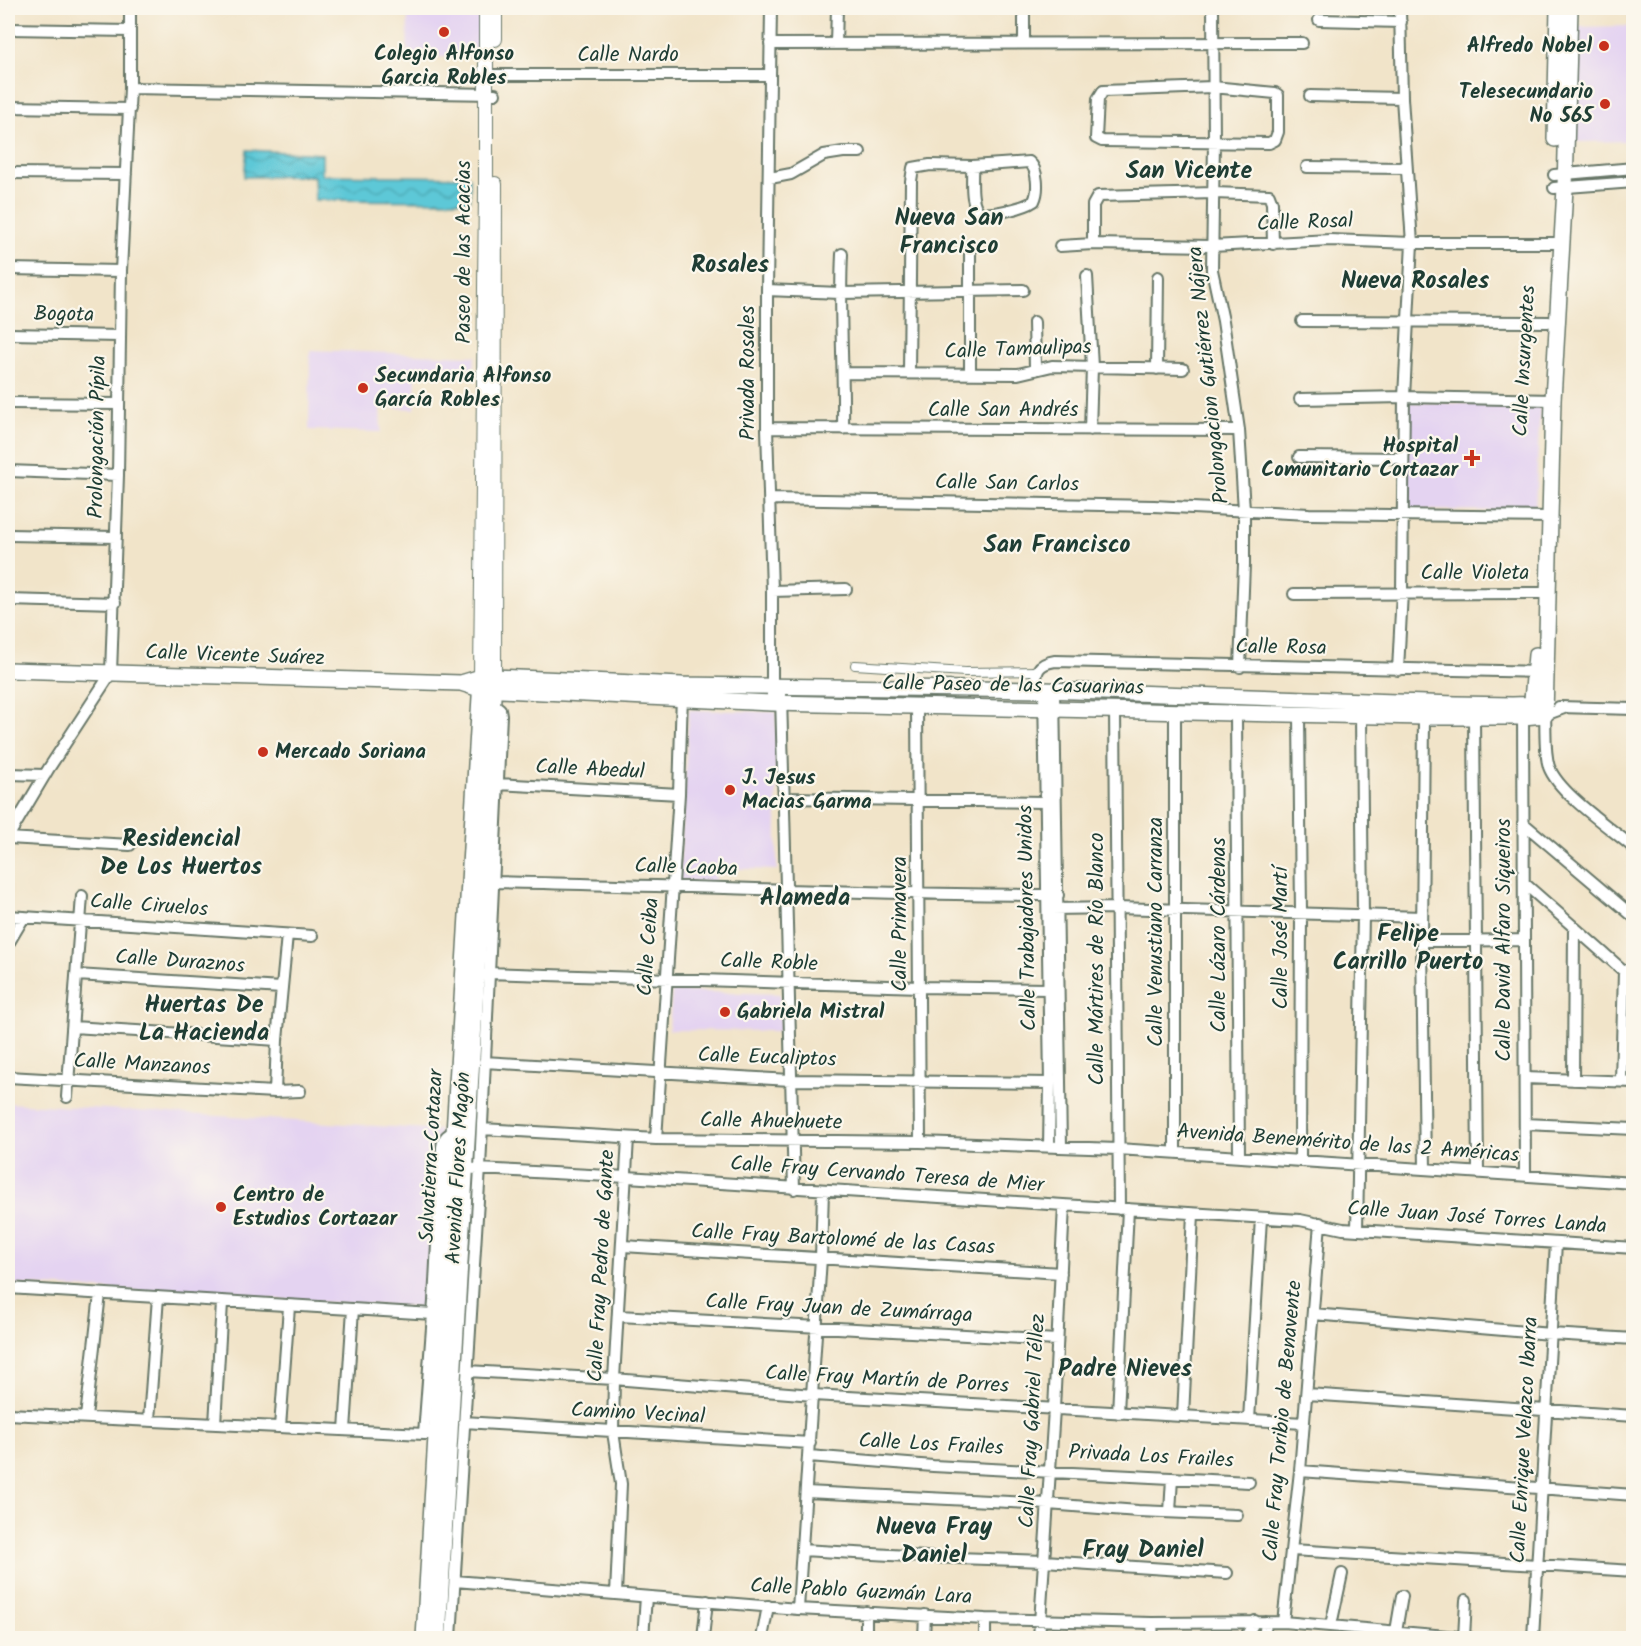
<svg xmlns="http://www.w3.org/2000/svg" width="1641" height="1646" viewBox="0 0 1641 1646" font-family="Kalam,sans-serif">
  <defs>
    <pattern id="water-waves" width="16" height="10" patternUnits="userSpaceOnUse" patternTransform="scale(1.5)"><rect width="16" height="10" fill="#5dc8d7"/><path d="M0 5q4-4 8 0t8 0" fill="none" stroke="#4ca4af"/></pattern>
  </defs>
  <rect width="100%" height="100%" fill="#fbf7ec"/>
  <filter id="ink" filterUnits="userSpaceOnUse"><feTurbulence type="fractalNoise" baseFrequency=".0167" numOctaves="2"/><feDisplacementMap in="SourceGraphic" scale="12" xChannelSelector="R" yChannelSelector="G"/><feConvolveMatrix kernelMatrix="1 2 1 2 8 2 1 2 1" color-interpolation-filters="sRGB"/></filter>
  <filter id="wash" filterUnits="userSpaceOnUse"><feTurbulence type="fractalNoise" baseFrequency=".008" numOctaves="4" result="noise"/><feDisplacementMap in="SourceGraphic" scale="24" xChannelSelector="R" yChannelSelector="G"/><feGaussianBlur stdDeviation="1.35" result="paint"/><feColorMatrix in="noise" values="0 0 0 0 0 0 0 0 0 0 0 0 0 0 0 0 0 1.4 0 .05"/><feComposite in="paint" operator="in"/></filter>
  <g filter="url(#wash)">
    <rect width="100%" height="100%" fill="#f1e4c9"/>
    <path fill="#e4d3f1" d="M 408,8 L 481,8 L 481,57 L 407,57 Z
      M 1633,26 L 1633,141 L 1577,142 L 1575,27 Z
      M 310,350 L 475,356 L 474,368 L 416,365 L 415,409 L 380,407 L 381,432 L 309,430 Z
      M 1408,402 L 1540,406 L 1535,511 L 1406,510 Z
      M 689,710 L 776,712 L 777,870 L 716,868 L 715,882 L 679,881 Z
      M 672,991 L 780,994 L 781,1031 L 669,1030 Z
      M 8,1103 L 440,1130 L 429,1308 L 8,1284 Z"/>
    <path fill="url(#water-waves)" stroke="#3e8286" stroke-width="1.5" d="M 247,150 L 322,154 L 322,175 L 470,177 L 470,201 L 315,200 L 314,176 L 244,177 Z"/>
  </g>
  <g filter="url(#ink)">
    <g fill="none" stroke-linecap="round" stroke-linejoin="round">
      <g stroke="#687768" stroke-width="10">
        <path id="pedestrian" d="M 855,665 L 965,672 L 1038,671"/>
      </g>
      <g stroke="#687768" stroke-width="14">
        <path id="minor" d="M 771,8 L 767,290 L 767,428 L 772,591 L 772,703
          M 1213,8 L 1214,142 L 1212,270 L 1223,321 L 1239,430 L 1244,510 L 1244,564 L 1240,667
          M 1319,20 L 1401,22
          M 8,29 L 130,31
          M 1024,42 L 1024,8
          M 770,44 L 1302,43
          M 836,44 L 837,8
          M 486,75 L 770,75
          M 1213,87 L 1275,93 L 1278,95 L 1278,132 L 1275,140 L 1269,143 L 1102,141 L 1096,138 L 1098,99 L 1103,91 Z
          M 130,88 L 495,94
          M 1310,96 L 1402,98
          M 8,107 L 130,109
          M 1307,167 L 1406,168
          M 8,173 L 126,174
          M 1554,175 L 1634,168
          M 770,178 L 791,174 L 824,155 L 843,152 L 860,152
          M 1554,188 L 1634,182
          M 1093,244 L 1093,205 L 1098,196 L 1214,193 L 1269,195 L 1272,203 L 1273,244
          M 1060,246 L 1093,244 L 1212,246 L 1330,240 L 1412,243 L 1561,243
          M 842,254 C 839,313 844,371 843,429
          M 8,269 L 121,271
          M 1087,276 L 1092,367 L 1090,430
          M 767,290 L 840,293 L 1023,290
          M 1302,321 L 1548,322
          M 1034,322 L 1035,368
          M 8,334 L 120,336
          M 1157,369 L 1158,277
          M 909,372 L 911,181 L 913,168 L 930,165 L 972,166 L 1029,162 C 1038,169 1039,191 1034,201 C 1024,208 993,215 980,213 C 969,202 973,180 972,166
          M 970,372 L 970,246
          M 844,373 L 1018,374 L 1052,366 L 1183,369
          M 1300,399 L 1404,397 L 1553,400
          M 8,403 L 118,404
          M 767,428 L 1239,430
          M 1299,457 L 1403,458
          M 8,471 L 118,475
          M 770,499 L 1154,506 L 1309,514 L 1549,517
          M 8,535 L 116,537
          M 772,591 L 846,589
          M 1294,594 L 1547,593
          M 8,600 L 115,603
          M 1398,670 L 1402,592 L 1404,397 L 1412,243 L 1402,98 L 1400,8
          M 1035,690 C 1036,672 1036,664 1055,661 L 1540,672
          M 1044,690 L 1050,1083 L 1049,1147
          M 1054,690 L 1061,1147
          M 781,696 L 794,1189
          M 917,705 L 920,1142
          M 1559,707 L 1634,709
          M 1564,708 L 1545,715 C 1546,732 1544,751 1549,767 C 1559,794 1611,828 1634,848
          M 1115,709 L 1119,1209
          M 1523,711 L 1525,1174
          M 1175,712 L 1175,1152
          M 1236,714 L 1239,1157
          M 1299,715 L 1301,913 L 1300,1161
          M 1424,717 L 1422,941 L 1425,1169
          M 1474,718 L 1478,1172
          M 8,774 L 45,775
          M 498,784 L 679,794
          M 785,798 L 1045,802
          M 1523,823 L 1634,917
          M 8,837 L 49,768 L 111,673 L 118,475 L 121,271 L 130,88 L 130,8
          M 8,838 L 130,845
          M 493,882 C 681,885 869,895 1058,895
          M 1525,884 L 1634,980
          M 1053,909 L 1116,908 L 1422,917
          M 8,916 L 312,936
          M 1422,941 L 1523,940
          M 8,944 L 24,917
          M 488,973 L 920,987 L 1048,989
          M 77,975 L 281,988
          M 73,1027 L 277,1040
          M 484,1062 L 791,1080 L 1050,1083
          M 8,1077 L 275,1092 L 300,1091
          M 1525,1078 L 1634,1082
          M 1573,1080 L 1574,927
          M 1621,1081 L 1624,972
          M 275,1092 L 277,1040 L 287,935
          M 67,1097 L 82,896
          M 1525,1124 L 1634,1129
          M 482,1129 L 656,1139 L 920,1142 L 1118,1149 L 1634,1183
          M 656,1139 L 679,794 L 682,694
          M 459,1168 L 627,1177 L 1300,1220 L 1343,1229 L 1634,1248
          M 1357,1230 L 1363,916 L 1361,715
          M 623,1246 L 1061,1273
          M 8,1288 L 433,1314
          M 1313,1314 L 1551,1334 L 1634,1339
          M 619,1316 L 1057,1340
          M 467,1371 L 614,1379 L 813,1395 L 1304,1423
          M 1307,1394 L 1634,1416
          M 1118,1413 L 1128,1209
          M 8,1414 L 424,1434
          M 1183,1416 L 1193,1214
          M 86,1417 L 100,1294
          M 149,1420 L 158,1297
          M 1249,1420 L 1261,1218
          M 464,1422 L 810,1443
          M 215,1424 L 222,1303
          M 280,1427 L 289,1307
          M 345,1430 L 353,1309
          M 429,1434 L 424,1434 L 434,1301 L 442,1147 C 443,1138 448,1132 458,1132
          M 809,1456 L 933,1466 L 1249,1482
          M 1300,1471 L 1634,1495
          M 806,1492 L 1048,1504 L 1138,1511 L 1237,1515
          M 1170,1512 L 1172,1478
          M 802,1550 L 926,1557 L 1044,1561 L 1227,1573
          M 1292,1550 L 1634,1571
          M 455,1581 L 798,1609 L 985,1619 L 1152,1623 L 1283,1622 L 1470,1638
          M 616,1594 L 621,1484 L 613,1432 L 614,1379 L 628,1138
          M 798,1609 L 821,1258 L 823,1190
          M 866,1612 L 866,1638
          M 985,1619 L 985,1638
          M 1283,1622 L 1300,1471 L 1320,1223
          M 1152,1623 L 1153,1638
          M 1331,1625 L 1342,1574
          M 1396,1631 L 1402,1596
          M 451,1638 L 480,1168 L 501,715 L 500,709 L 492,703
          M 643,1638 L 646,1597
          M 703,1638 L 707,1601
          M 762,1638 L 768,1606
          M 924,1638 L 925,1615
          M 1039,1638 L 1054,1409 L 1064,1206
          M 1245,1638 L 1255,1621
          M 1264,1638 L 1266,1622
          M 1464,1638 L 1466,1600
          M 1533,1638 L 1556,1243"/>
      </g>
      <g stroke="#687768" stroke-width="16">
        <path id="tertiary" d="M 495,39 L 495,8
          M 481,677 L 486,191 L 486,8
          M 494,677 L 495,184"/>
      </g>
      <g stroke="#687768" stroke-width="18">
        <path id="secondary" d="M 1555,139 L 1558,8
          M 8,670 L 461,683 L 480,689 L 772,703 L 1424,717 L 1523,717 L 1545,715 L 1553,400 L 1565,188 L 1570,8
          M 461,683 L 481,677 L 494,677 L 682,685 L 1044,690 L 1456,704 L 1512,705 L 1545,704
          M 1531,712 L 1536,655
          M 424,1638 L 481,680
          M 438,1638 L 494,680"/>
      </g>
      <use href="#pedestrian" stroke="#fff" stroke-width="8"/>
      <use href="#minor" stroke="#fff" stroke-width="10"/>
      <use href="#tertiary" stroke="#fff" stroke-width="14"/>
      <use href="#secondary" stroke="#fff" stroke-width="15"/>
    </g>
  </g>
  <g fill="#c8321e" stroke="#fbf7ec" stroke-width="2">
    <circle cx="444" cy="32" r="6"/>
    <circle cx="1604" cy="46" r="6"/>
    <circle cx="1605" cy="104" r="6"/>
    <circle cx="363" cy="388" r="6"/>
    <path d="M1469 449h6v6h6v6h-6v6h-6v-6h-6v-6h6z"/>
    <circle cx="263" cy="752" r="6"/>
    <circle cx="730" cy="790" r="6"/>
    <circle cx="725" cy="1012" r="6"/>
    <circle cx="221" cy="1207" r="6"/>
  </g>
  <g text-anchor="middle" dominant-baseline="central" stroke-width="4.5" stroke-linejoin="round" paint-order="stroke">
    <g font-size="21" font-weight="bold" fill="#1f3d34" stroke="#fbf7ec" text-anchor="start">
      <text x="1592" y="46" text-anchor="end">Alfredo Nobel</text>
      <text x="444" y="54" text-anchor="middle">Colegio Alfonso<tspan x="444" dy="24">Garcia Robles</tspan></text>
      <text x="1593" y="92" text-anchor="end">Telesecundario<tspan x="1593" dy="24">No 565</tspan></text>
      <text x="375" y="376">Secundaria Alfonso<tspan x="375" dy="24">García Robles</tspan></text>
      <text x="1458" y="446" text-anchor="end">Hospital<tspan x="1458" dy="24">Comunitario Cortazar</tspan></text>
      <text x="275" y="752">Mercado Soriana</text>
      <text x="742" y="778">J. Jesus<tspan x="742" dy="24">Macias Garma</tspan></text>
      <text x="737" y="1012">Gabriela Mistral</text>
      <text x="233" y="1195">Centro de<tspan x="233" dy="24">Estudios Cortazar</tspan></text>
    </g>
    <g font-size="21" fill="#1f3d34" stroke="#fbf7ec">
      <text x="628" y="55">Calle Nardo</text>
      <text transform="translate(1305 223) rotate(-2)">Calle Rosal</text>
      <text transform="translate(464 252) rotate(-90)">Paseo de las Acacias</text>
      <text transform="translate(64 315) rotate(1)">Bogota</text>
      <text transform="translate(1018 350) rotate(-2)">Calle Tamaulipas</text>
      <text transform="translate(1525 361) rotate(-87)">Calle Insurgentes</text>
      <text transform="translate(748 373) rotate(-90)">Privada Rosales</text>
      <text transform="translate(1209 375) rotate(-96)">Prolongacion Gutiérrez Nájera</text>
      <text x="1003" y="410">Calle San Andrés</text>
      <text transform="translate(98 437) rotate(-89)">Prolongación Pípila</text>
      <text transform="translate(1007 484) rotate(1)">Calle San Carlos</text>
      <text x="1475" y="573">Calle Violeta</text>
      <text transform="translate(1281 648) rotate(1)">Calle Rosa</text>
      <text transform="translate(235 656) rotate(2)">Calle Vicente Suárez</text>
      <text transform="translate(1013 686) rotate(1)">Calle Paseo de las Casuarinas</text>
      <text transform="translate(590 770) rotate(3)">Calle Abedul</text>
      <text transform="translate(686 868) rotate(2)">Calle Caoba</text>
      <text transform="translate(149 906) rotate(4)">Calle Ciruelos</text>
      <text transform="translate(1028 918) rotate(-91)">Calle Trabajadores Unidos</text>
      <text transform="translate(900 924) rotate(-90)">Calle Primavera</text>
      <text transform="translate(1156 932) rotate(-90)">Calle Venustiano Carranza</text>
      <text transform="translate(1219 935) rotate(-90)">Calle Lázaro Cárdenas</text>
      <text transform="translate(1281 938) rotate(-90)">Calle José Martí</text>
      <text transform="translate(1504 940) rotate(-90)">Calle David Alfaro Siqueiros</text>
      <text transform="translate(649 947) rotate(-86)">Calle Ceiba</text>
      <text transform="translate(1097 959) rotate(-90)">Calle Mártires de Río Blanco</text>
      <text transform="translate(180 962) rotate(4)">Calle Duraznos</text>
      <text transform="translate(769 963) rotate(2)">Calle Roble</text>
      <text transform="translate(767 1058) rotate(2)">Calle Eucaliptos</text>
      <text transform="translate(142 1065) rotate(3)">Calle Manzanos</text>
      <text transform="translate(771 1122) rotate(1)">Calle Ahuehuete</text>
      <text transform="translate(1348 1144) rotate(4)">Avenida Benemérito de las 2 Américas</text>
      <text transform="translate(432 1156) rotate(-87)">Salvatierra-Cortazar</text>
      <text transform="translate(459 1168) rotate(-87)">Avenida Flores Magón</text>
      <text transform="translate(887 1175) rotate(4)">Calle Fray Cervando Teresa de Mier</text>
      <text transform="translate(1477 1218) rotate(4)">Calle Juan José Torres Landa</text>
      <text transform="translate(843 1240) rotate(3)">Calle Fray Bartolomé de las Casas</text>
      <text transform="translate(602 1266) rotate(-87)">Calle Fray Pedro de Gante</text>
      <text transform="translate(839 1309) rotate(3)">Calle Fray Juan de Zumárraga</text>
      <text transform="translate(887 1380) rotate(3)">Calle Fray Martín de Porres</text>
      <text transform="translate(638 1414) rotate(3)">Camino Vecinal</text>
      <text transform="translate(1033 1421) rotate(-87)">Calle Fray Gabriel Téllez</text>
      <text transform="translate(1283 1421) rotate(-85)">Calle Fray Toribio de Benavente</text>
      <text transform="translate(1525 1440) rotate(-87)">Calle Enrique Velazco Ibarra</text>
      <text transform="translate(931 1445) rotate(3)">Calle Los Frailes</text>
      <text transform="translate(1151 1457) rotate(3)">Privada Los Frailes</text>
      <text transform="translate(861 1592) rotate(3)">Calle Pablo Guzmán Lara</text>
    </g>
    <g font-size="24" font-weight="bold" fill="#1f3d34" stroke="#fbf7ec">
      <text x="1189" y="171">San Vicente</text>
      <text x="949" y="218">Nueva San<tspan x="949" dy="28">Francisco</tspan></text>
      <text x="730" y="265">Rosales</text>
      <text x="1415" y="281">Nueva Rosales</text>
      <text x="1057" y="545">San Francisco</text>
      <text x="181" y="839">Residencial<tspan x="181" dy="28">De Los Huertos</tspan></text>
      <text x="805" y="898">Alameda</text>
      <text x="1408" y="934">Felipe<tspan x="1408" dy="28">Carrillo Puerto</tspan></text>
      <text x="204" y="1005">Huertas De<tspan x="204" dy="28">La Hacienda</tspan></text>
      <text x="1125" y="1369">Padre Nieves</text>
      <text x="934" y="1527">Nueva Fray<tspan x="934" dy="28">Daniel</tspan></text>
      <text x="1143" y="1550">Fray Daniel</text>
    </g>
  </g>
  <rect width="1641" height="1646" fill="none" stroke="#fbf7ec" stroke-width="30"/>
</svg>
